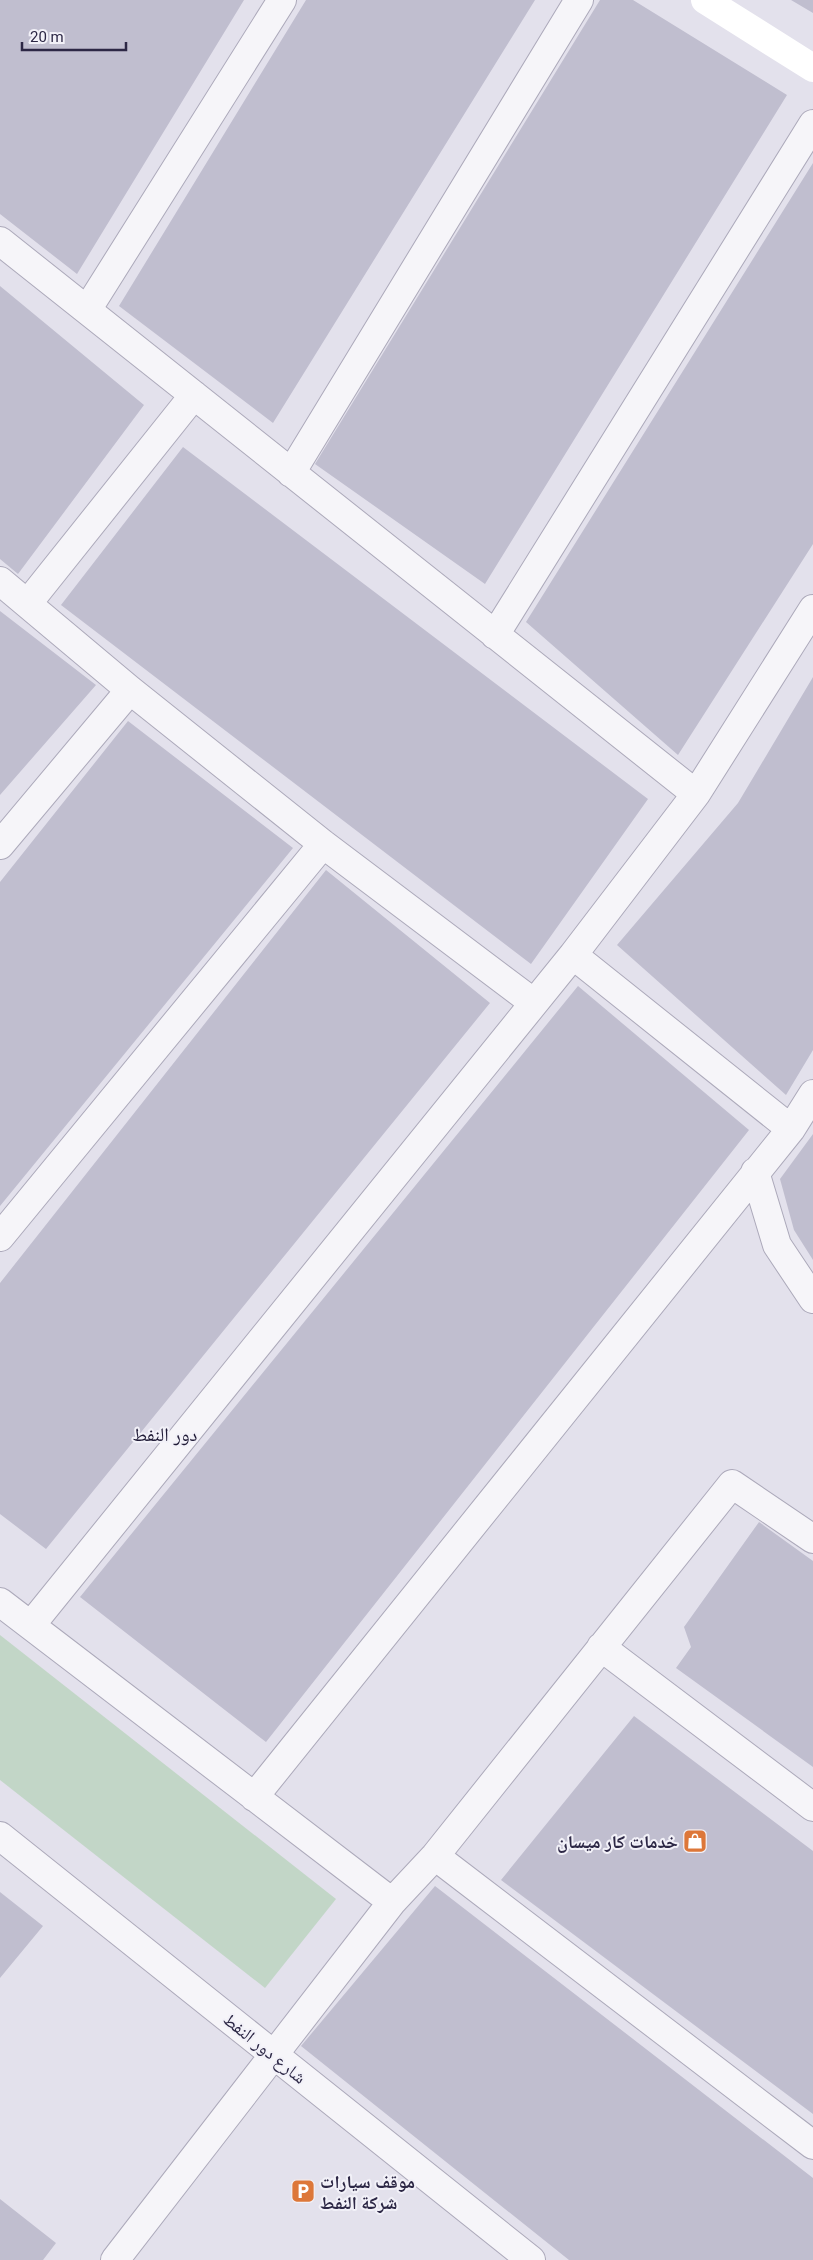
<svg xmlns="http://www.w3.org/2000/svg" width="813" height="2260" viewBox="0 0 813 2260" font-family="Roboto,'Noto Naskh Arabic',sans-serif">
  <rect width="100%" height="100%" fill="#e3e1ec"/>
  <path fill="#c2d6c7" d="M 0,1635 L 336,1899 L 265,1988 L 0,1780 Z"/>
  <path fill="#c0becf" d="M 0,0 L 244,0 L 77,274 L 0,214 Z
    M 306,0 L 535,0 L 273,423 L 119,306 Z
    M 600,0 L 633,0 L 787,95 L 485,584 L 315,464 Z
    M 791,0 L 813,0 L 813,13 Z
    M 813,163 L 813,544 L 678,755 L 526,622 Z
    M 0,286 L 144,405 L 18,574 L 0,559 Z
    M 183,447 L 648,799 L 531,964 L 61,605 Z
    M 0,611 L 96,685 L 0,795 Z
    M 813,677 L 813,1050 L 786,1095 L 617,945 L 738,803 Z
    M 128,721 L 293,848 L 0,1206 L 0,882 Z
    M 326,870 L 490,1003 L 46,1549 L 0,1514 L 0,1283 Z
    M 578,986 L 749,1130 L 266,1742 L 80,1597 Z
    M 813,1134 L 813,1260 L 794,1230 L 780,1179 Z
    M 759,1522 L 813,1561 L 813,1767 L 676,1668 L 691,1647 L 684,1627 Z
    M 634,1716 L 813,1851 L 813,2114 L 501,1880 Z
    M 435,1886 L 813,2178 L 813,2260 L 569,2260 L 301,2046 Z
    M 0,1892 L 43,1926 L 0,1978 Z
    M 0,2199 L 56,2243 L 43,2260 L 0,2260 Z"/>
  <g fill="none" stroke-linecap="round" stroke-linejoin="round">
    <g stroke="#aca9ba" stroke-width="30">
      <path id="minor" d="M 0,241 L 696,794
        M 87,310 L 282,0
        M 291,473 L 579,0
        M 0,581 L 130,690 L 323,844 L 534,1003
        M 28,603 L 194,395
        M 495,635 L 813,124
        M 0,845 L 130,690
        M 573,955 L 791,1129
        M 755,1172 L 777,1245 L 813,1299
        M 0,1237 L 323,844
        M 0,1602 L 392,1902
        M 31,1625 L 573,955 L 696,794 L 813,609
        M 601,1647 L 813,1807
        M 254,1797 L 791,1129 L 813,1094
        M 0,1836 L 531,2260
        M 435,1856 L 813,2145
        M 115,2260 L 392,1902 L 435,1856 L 732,1484 L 813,1539"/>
    </g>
    <use href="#minor" stroke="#f6f5f9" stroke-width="28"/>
    <path stroke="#fff" stroke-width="28" d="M 705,0 L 813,68"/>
  </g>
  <defs>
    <g id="shop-square" transform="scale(1.25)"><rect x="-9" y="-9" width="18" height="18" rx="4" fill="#dd7739" stroke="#f2f1f8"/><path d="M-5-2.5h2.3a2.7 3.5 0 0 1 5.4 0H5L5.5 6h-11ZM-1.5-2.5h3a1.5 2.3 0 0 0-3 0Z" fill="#fff"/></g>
    <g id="parking-square" transform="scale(1.25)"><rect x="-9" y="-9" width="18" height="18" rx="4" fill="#dd7739" stroke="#f2f1f8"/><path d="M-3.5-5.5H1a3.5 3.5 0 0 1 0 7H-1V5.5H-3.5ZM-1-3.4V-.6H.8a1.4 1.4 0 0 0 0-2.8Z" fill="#fff"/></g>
  </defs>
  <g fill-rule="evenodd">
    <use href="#shop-square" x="695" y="1841"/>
    <use href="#parking-square" x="303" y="2191"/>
  </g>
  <g text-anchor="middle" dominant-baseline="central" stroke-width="4" stroke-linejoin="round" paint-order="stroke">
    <g font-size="18" font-weight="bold" fill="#2c2745" stroke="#f2f1f8" text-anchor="end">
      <text x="678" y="1841">خدمات كار ميسان</text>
      <text x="320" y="2181" text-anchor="start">موقف سيارات<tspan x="320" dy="21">شركة النفط</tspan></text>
    </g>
    <g font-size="18" fill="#2c2745" stroke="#f2f1f8">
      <text transform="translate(265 2048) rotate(39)">شارع دور النفط</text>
    </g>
    <g font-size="19" fill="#1f1a36" stroke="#f2f1f8">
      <text x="165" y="1434">دور النفط</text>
    </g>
  </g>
  <path d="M22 42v8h104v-8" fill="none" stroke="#2c2745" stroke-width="2.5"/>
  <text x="30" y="42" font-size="15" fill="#2c2745" stroke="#f2f1f8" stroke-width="4" paint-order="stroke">20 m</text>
</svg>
